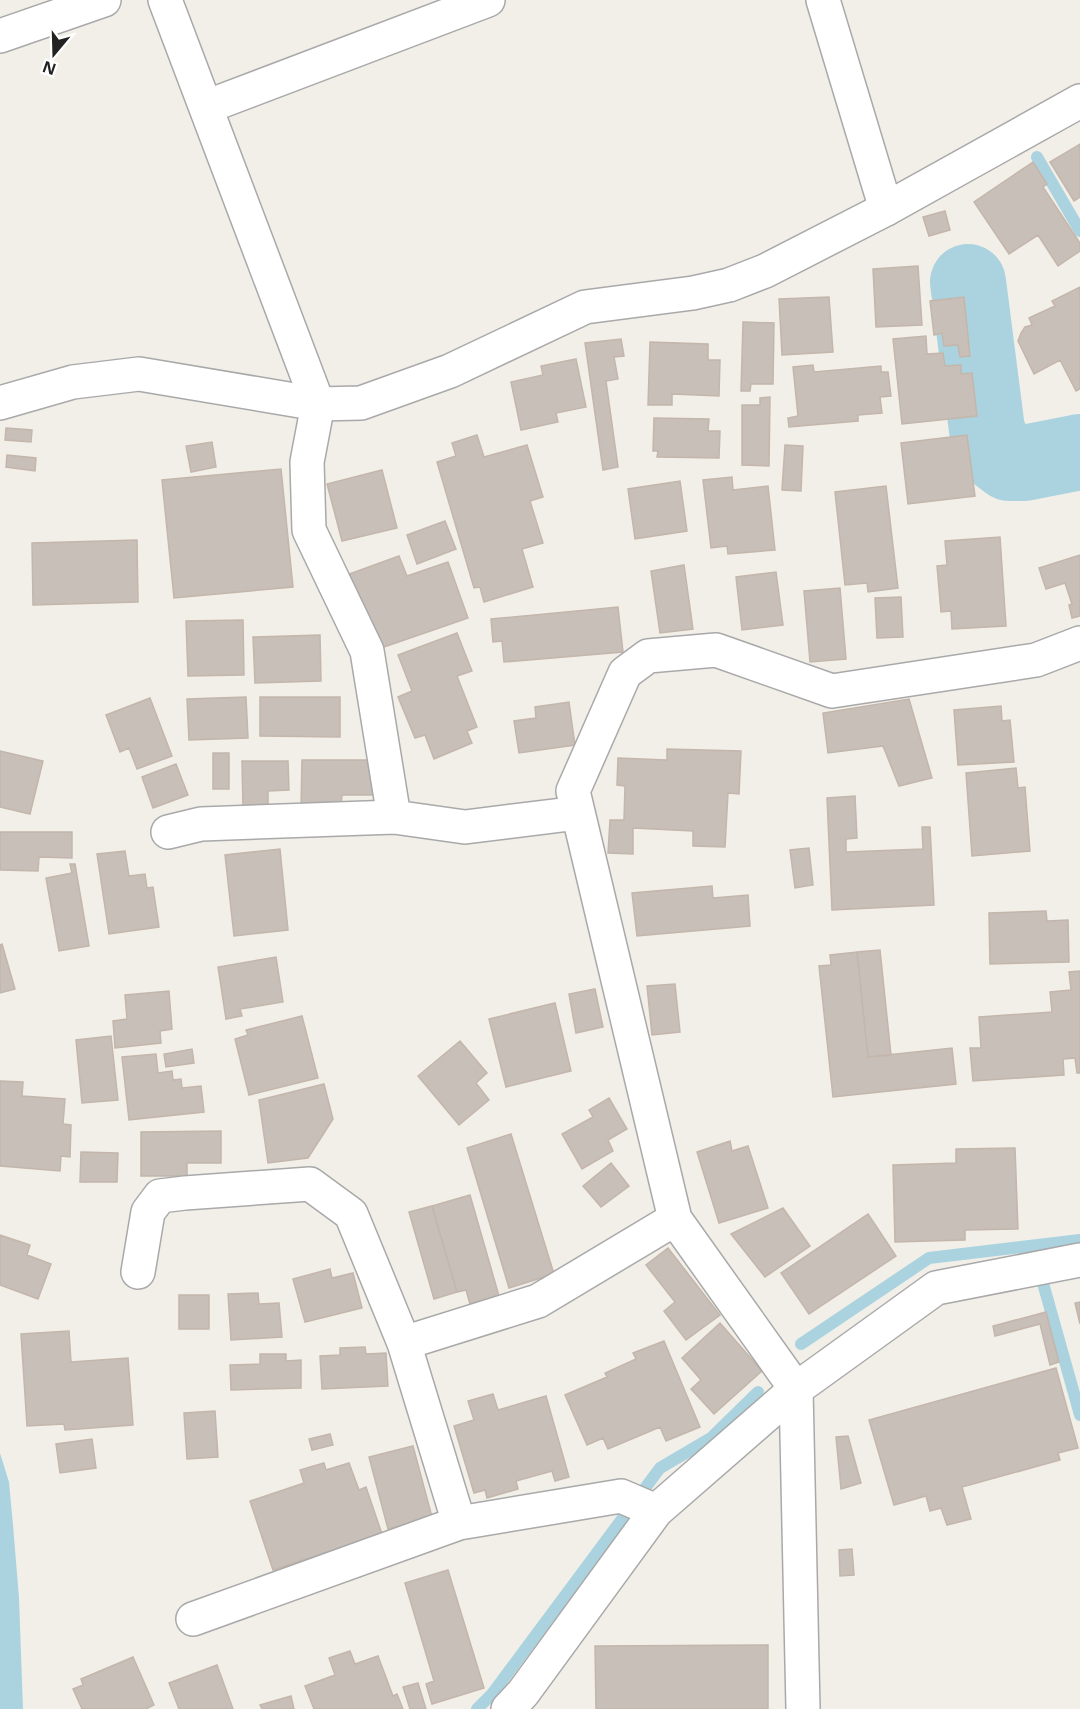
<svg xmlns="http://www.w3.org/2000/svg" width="1080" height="1709" viewBox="0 0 1080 1709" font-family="'Open Sans',sans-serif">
  <rect width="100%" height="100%" fill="#f2efe9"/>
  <path fill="#aad3df" d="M 0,1453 L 9,1482 L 13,1525 L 19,1598 L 23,1709 L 0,1709 Z"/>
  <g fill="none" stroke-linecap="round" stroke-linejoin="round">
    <path stroke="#aad3df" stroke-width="12" d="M 1037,157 L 1080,231
      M 1039,1269 L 1080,1415
      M 801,1344 L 929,1258 L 1080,1240
      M 477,1709 L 492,1694 L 660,1468 L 711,1438 L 758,1392"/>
    <path stroke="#aad3df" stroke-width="76" d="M 968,282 L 987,430 L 996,453 L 1009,463 L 1024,463 L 1080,452"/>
  </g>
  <path fill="#c7bfb8" stroke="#c4b6ab" stroke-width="1.5" d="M 1080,144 L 1080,197 L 1074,201 L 1050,162 Z
    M 1033,162 L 1047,184 L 1043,187 L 1080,243 L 1080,251 L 1058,266 L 1038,235 L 1009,254 L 974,202 Z
    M 945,211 L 950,230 L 929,236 L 923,217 Z
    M 918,266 L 922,325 L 876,327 L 873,269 Z
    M 1080,287 L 1080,389 L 1076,391 L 1060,360 L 1034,374 L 1018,341 L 1021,333 L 1025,327 L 1032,325 L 1029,318 L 1055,306 L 1052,301 Z
    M 829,297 L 833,352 L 782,355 L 779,299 Z
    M 964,297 L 970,356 L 960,357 L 958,345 L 944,346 L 942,333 L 934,335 L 930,301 Z
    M 743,322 L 774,323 L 773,384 L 751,384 L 750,391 L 741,391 Z
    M 926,336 L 927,354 L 943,353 L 945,366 L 961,365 L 961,374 L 972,373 L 977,416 L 902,424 L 893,339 Z
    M 621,339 L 624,356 L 614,357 L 618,379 L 606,381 L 618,467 L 603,470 L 585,343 Z
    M 650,342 L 708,344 L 708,360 L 720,360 L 719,396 L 672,394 L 672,405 L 648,405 Z
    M 576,359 L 586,407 L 556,413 L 558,422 L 521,430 L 511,382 L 543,375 L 541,366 Z
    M 813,365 L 814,372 L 881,366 L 881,372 L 888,372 L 891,396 L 880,397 L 882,413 L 858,415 L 858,421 L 789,427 L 788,418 L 798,416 L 793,367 Z
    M 770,397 L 769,466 L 742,465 L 742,405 L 760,405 L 760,398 Z
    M 654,418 L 709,419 L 708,431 L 720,431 L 719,458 L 657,457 L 658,451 L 653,451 Z
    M 6,428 L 32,430 L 31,442 L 5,440 Z
    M 477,435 L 484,457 L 527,445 L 543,497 L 530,501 L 543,543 L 522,549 L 533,587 L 484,602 L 480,587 L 474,588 L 437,462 L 456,456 L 452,443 Z
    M 967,435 L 975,496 L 908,504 L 901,443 Z
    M 212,442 L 216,467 L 191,472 L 186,446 Z
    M 785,445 L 803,446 L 801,491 L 782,490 Z
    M 7,455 L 36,458 L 35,471 L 6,467 Z
    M 281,469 L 293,587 L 174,598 L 162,480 Z
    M 382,470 L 397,528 L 342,541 L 327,484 Z
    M 732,477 L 733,490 L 768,486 L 775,550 L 728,554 L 727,546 L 711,548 L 703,480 Z
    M 680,481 L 687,531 L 635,539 L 628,489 Z
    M 886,486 L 898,588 L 868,592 L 867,583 L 845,585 L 835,492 Z
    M 445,521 L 456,549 L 417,564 L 407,535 Z
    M 1000,537 L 1006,626 L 952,629 L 951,611 L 941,612 L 937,566 L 947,565 L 945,541 Z
    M 137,540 L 138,602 L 33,605 L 32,543 Z
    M 1080,555 L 1080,616 L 1072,618 L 1069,605 L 1072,604 L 1065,583 L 1046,589 L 1039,568 Z
    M 399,556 L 407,576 L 448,562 L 468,618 L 381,648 L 344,576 Z
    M 684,565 L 693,629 L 660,633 L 651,571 Z
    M 776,572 L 783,625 L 742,630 L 736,577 Z
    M 840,588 L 846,659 L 810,662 L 804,591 Z
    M 901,597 L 903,637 L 877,638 L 875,598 Z
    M 618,607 L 623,652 L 504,662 L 502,641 L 493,642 L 491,619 Z
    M 243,620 L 244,675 L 188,676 L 186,621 Z
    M 457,633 L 472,671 L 457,676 L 477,727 L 467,731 L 472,743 L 434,759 L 425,735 L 415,738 L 398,697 L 412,691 L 398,655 Z
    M 320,635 L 321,681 L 255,683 L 253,637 Z
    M 246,697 L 248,738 L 189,740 L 187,699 Z
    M 260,697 L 340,697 L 340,737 L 260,736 Z
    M 150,698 L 172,756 L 137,769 L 129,748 L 120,752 L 106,715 Z
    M 909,699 L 932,778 L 899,786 L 883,746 L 828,753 L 823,713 Z
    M 569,702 L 575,745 L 519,753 L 514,721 L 536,718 L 535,707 Z
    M 1001,706 L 1002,721 L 1010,720 L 1014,762 L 958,765 L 954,710 Z
    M 667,749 L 741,751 L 739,794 L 728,793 L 725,847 L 693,846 L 693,831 L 633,828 L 633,854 L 608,853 L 610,820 L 624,820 L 625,786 L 617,785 L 618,758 L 667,760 Z
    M 0,751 L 43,761 L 30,814 L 0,807 Z
    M 213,753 L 229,753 L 229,789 L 213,789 Z
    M 302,760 L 376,760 L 376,795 L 342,795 L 341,806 L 301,807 Z
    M 242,761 L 288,761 L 289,790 L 268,791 L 268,808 L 243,808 Z
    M 176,764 L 188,795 L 153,808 L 142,777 Z
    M 1016,768 L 1018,788 L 1025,787 L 1030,851 L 972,856 L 966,773 Z
    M 855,796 L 857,838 L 846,839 L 846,852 L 923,849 L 922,827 L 930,827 L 934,905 L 832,910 L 827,798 Z
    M 0,832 L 72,832 L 72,858 L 39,857 L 38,871 L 0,870 Z
    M 809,848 L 813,885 L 795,888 L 790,850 Z
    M 280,849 L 288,930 L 234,936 L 225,855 Z
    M 125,851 L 129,876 L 145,874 L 147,888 L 153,887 L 159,927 L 109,934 L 97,854 Z
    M 70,864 L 75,864 L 89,946 L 59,951 L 46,878 L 72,873 Z
    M 712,886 L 713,898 L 748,895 L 750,926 L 637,936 L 632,893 Z
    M 1046,911 L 1047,921 L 1068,920 L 1069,962 L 990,964 L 989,913 Z
    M 2,944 L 15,989 L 0,993 L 0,945 Z
    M 880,950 L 891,1055 L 868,1057 L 857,952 Z
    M 857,952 L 868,1057 L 952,1048 L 956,1084 L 833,1097 L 819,966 L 831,965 L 830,955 Z
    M 276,957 L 283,1002 L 240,1009 L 242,1016 L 226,1019 L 218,967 Z
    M 1080,971 L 1080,1073 L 1077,1073 L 1075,1058 L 1063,1059 L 1064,1075 L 973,1081 L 970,1048 L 981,1048 L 979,1017 L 1052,1012 L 1050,992 L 1071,990 L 1069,972 Z
    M 675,984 L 680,1032 L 652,1035 L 647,986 Z
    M 595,989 L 603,1027 L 576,1033 L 569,994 Z
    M 169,991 L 172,1029 L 160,1031 L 161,1043 L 115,1048 L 113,1021 L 127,1019 L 125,995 Z
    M 555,1003 L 571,1071 L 506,1087 L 489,1019 Z
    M 302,1016 L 318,1078 L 249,1095 L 235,1039 L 248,1035 L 246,1030 Z
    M 111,1036 L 118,1100 L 82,1103 L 76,1040 Z
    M 460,1041 L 487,1073 L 476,1083 L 489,1100 L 459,1125 L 418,1076 Z
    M 192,1049 L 194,1063 L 166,1067 L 164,1054 Z
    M 156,1054 L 158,1073 L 172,1071 L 173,1080 L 181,1079 L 182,1088 L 201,1086 L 204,1112 L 129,1120 L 122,1057 Z
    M 0,1081 L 23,1082 L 22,1096 L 65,1099 L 63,1124 L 71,1125 L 70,1157 L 61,1156 L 60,1171 L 0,1166 Z
    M 324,1084 L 333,1119 L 308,1158 L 268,1163 L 259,1100 Z
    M 609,1098 L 627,1129 L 608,1140 L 613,1151 L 582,1169 L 562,1134 L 593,1117 L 589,1110 Z
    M 221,1131 L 221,1163 L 187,1163 L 187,1176 L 141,1176 L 141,1132 Z
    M 511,1134 L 554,1274 L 509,1288 L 467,1148 Z
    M 730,1141 L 732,1151 L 748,1146 L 768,1208 L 719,1223 L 697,1152 Z
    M 1015,1148 L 1018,1229 L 965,1230 L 965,1240 L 895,1242 L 893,1165 L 956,1163 L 956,1149 Z
    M 81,1152 L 118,1153 L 117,1182 L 80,1182 Z
    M 611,1163 L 629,1186 L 601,1207 L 583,1186 Z
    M 470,1195 L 499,1296 L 470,1304 L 466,1290 L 457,1292 L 432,1206 Z
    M 432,1206 L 457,1292 L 434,1299 L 409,1212 Z
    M 783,1208 L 810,1246 L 765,1277 L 731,1234 Z
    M 868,1214 L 896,1256 L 809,1314 L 781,1273 Z
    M 0,1235 L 30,1245 L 27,1255 L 51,1264 L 38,1299 L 0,1285 Z
    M 668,1248 L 720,1315 L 686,1340 L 664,1311 L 675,1302 L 646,1265 Z
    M 330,1269 L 332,1278 L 353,1273 L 362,1308 L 305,1322 L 293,1279 Z
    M 258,1293 L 259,1304 L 279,1303 L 282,1337 L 231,1340 L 228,1294 Z
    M 179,1295 L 209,1295 L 209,1329 L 179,1329 Z
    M 1080,1302 L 1080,1324 L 1075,1303 Z
    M 1046,1312 L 1059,1362 L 1050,1365 L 1040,1324 L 995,1336 L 993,1326 Z
    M 720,1323 L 762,1371 L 714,1414 L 691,1389 L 701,1380 L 682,1358 Z
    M 69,1331 L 71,1362 L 128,1358 L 133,1425 L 65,1430 L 64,1424 L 27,1426 L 21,1334 Z
    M 664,1341 L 700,1427 L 666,1441 L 660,1427 L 608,1449 L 603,1438 L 587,1445 L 565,1395 L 607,1377 L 605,1373 L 636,1359 L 633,1353 Z
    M 365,1347 L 366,1354 L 386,1353 L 388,1386 L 322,1389 L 320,1356 L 340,1355 L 340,1348 Z
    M 260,1354 L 286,1354 L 286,1361 L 301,1360 L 301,1388 L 231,1390 L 230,1365 L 260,1364 Z
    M 1056,1368 L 1078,1448 L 1058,1453 L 1060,1460 L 962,1487 L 971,1519 L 947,1525 L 941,1508 L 930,1511 L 926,1496 L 894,1505 L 869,1420 Z
    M 493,1394 L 498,1410 L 546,1396 L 569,1477 L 555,1481 L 552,1471 L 516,1481 L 518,1489 L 487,1498 L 485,1490 L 474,1493 L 454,1426 L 474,1420 L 468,1401 Z
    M 215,1411 L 218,1457 L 187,1459 L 184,1413 Z
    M 330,1434 L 333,1445 L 312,1450 L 309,1439 Z
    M 848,1436 L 861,1483 L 841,1489 L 836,1437 Z
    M 92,1439 L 96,1468 L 60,1473 L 56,1444 Z
    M 413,1446 L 432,1517 L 388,1529 L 369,1457 Z
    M 324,1463 L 326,1470 L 349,1463 L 359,1490 L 366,1487 L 382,1534 L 273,1570 L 250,1501 L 304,1483 L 300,1470 Z
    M 852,1549 L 854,1575 L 840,1576 L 839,1550 Z
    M 448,1570 L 484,1688 L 432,1704 L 426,1684 L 434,1681 L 405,1583 Z
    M 768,1645 L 768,1709 L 596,1709 L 595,1646 Z
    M 350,1651 L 355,1664 L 378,1656 L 393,1696 L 397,1694 L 403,1709 L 314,1709 L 305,1686 L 335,1675 L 329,1658 Z
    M 133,1657 L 154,1705 L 146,1709 L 82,1709 L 73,1689 L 83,1685 L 81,1679 Z
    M 217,1665 L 233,1709 L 179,1709 L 169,1683 Z
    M 418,1683 L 426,1709 L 410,1709 L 403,1687 Z
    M 291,1696 L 294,1709 L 262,1709 L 260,1705 Z"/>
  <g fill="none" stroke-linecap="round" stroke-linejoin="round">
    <g stroke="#a9a9a9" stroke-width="36">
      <path id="minor" d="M 165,0 L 318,404 L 307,462 L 309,530 L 367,651 L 394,817
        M 823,0 L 886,209
        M 0,36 L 104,0
        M 206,107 L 488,0
        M 168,832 L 201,824 L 394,817 L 465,827 L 578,813
        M 138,1272 L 148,1212 L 160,1196 L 185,1193 L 310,1184 L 351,1214 L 404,1343 L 459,1523
        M 404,1343 L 538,1301 L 675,1219
        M 193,1619 L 459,1523 L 621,1496 L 656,1511
        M 508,1709 L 523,1693 L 656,1511 L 796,1389 L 936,1288 L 1080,1260
        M 803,1709 L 796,1389 L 675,1219 L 573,791 L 625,673 L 648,656 L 716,650 L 832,691 L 1036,660 L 1080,643"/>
    </g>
    <g stroke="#a9a9a9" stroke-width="36">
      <path id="tertiary" d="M 0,403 L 73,382 L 139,374 L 318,404 L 361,403 L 450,371 L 585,307 L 693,293 L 729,285 L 765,271 L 886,209 L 1080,101"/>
    </g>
    <use href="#minor" stroke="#fff" stroke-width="33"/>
    <use href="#tertiary" stroke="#fff" stroke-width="33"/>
  </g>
  <g transform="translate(54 54) rotate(199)" stroke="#ffffff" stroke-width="4.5" paint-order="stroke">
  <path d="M0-4.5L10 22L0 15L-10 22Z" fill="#222222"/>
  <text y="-9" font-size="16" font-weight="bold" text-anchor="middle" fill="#222222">N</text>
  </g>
</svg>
